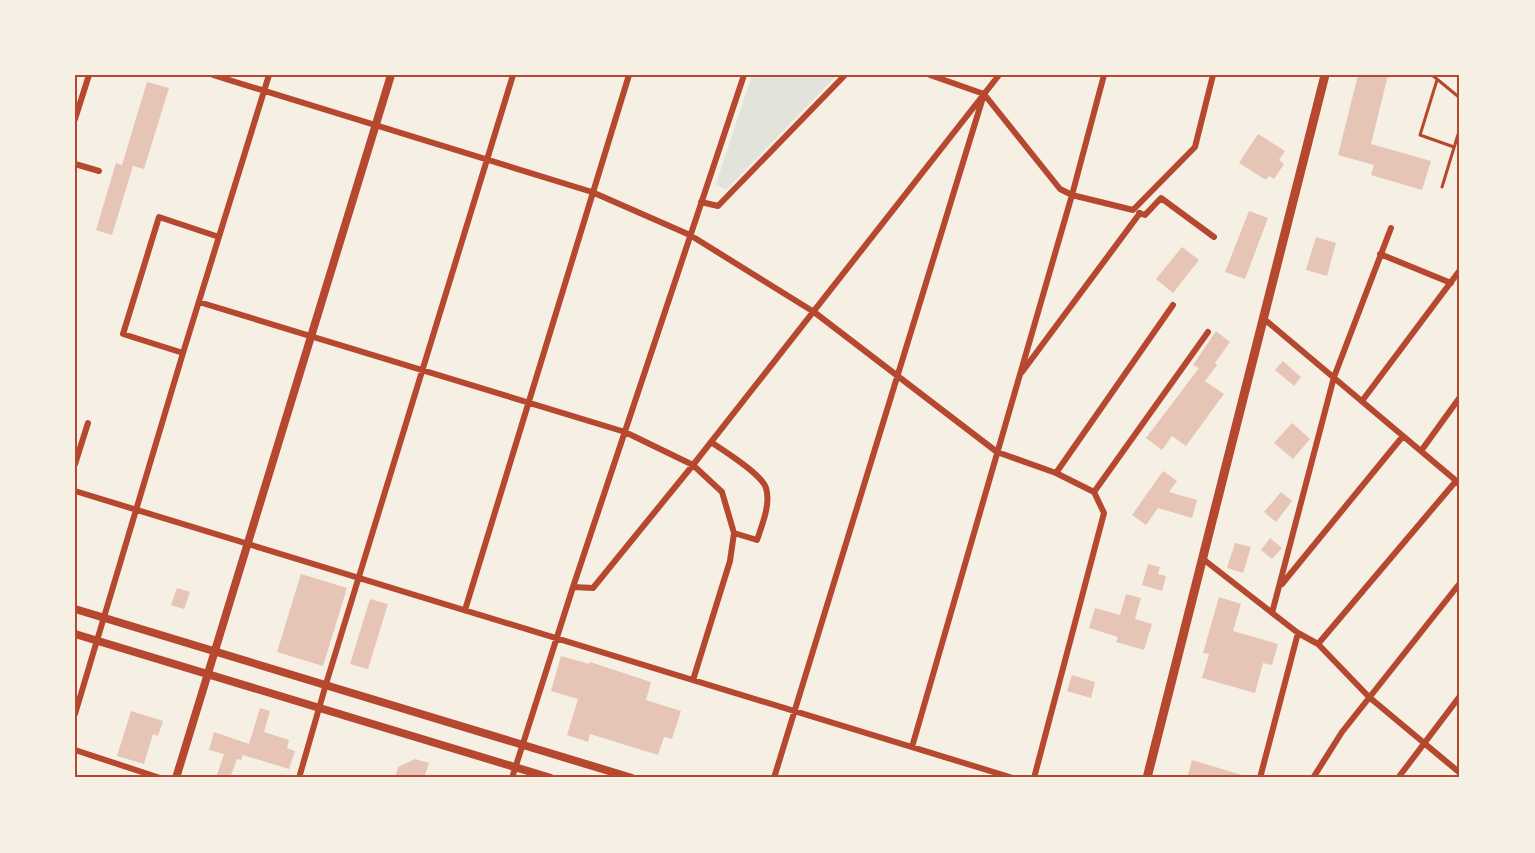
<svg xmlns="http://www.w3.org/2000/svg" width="1535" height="853" viewBox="0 0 1535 853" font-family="'Nunito Sans',sans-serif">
  <rect width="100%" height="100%" fill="#f6efe4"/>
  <path fill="#e2e4dc" d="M 752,75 L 837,75 L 726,190 L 716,184 Z"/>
  <path fill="#e6c5b7" d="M 1358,75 L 1388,75 L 1371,144 L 1431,161 L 1422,190 L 1371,175 L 1374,165 L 1338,155 Z
    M 147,82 L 169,88 L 144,169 L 133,166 L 112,235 L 96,230 L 116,163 L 122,165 Z
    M 1258,134 L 1285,151 L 1279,160 L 1284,164 L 1274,179 L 1269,176 L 1266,180 L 1239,163 Z
    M 1249,211 L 1268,218 L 1245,279 L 1225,272 Z
    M 1316,237 L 1336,243 L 1327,276 L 1306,270 Z
    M 1182,247 L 1199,260 L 1173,293 L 1156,279 Z
    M 1216,331 L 1230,342 L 1215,363 L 1217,365 L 1205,381 L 1224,394 L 1186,446 L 1172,436 L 1162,450 L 1146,438 L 1199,368 L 1193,365 Z
    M 1283,361 L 1301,377 L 1294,386 L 1275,370 Z
    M 1292,423 L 1310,439 L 1293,459 L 1274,443 Z
    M 1163,471 L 1177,481 L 1169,492 L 1197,500 L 1192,518 L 1158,508 L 1146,525 L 1132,515 Z
    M 1281,492 L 1292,501 L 1276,522 L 1264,512 Z
    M 1270,538 L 1282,548 L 1272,559 L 1261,550 Z
    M 1235,543 L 1251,547 L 1243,573 L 1227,568 Z
    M 1148,564 L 1160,567 L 1158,574 L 1166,576 L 1162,591 L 1142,585 Z
    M 301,574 L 347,588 L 323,666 L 277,652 Z
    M 177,588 L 190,592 L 184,609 L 171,605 Z
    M 1126,594 L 1141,598 L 1135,619 L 1152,624 L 1144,650 L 1116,642 L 1118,637 L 1089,628 L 1095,608 L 1120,615 Z
    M 1219,597 L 1241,604 L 1233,631 L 1278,644 L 1272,665 L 1263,663 L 1255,693 L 1202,678 L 1209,654 L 1203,653 Z
    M 370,599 L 388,604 L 368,669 L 350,664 Z
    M 561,656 L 589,664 L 590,662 L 651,682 L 646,700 L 681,711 L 672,739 L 664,737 L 658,755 L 590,734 L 588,742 L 567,735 L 578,699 L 551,691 Z
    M 1072,675 L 1095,682 L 1091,698 L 1067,691 Z
    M 260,708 L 270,711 L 264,732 L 289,740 L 287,748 L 295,751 L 289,769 L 243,755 L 241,760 L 237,759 L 230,778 L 216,778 L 224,754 L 209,750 L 214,732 L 249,744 Z
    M 131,711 L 163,721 L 158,736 L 153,734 L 144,764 L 117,756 Z
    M 415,759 L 429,763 L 424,778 L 395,778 L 398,767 Z
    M 1192,760 L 1242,775 L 1242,778 L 1187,778 Z"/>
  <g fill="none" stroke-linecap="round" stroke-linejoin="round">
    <path stroke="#b5482f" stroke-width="3" d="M 1432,75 L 1460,98
      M 1437,80 L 1420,135 L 1454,147
      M 1442,187 L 1460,128"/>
    <path stroke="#b5482f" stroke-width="6" d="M 213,75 L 592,192 L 690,235 L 814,312 L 997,452 L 1056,473 L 1094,492 L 1104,513 L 1034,778
      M 930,75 L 984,94 L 1060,189 L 1072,195 L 1133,210 L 1195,147 L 1213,75
      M 75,119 L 89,75
      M 75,164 L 99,171
      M 701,202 L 718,206 L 845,75
      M 1139,213 L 1145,215 L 1161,198 L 1214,237
      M 1380,254 L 1451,283
      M 199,302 L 625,432 L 693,465 L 722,492 L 734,533 L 730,561 L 693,680
      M 1263,318 L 1460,484
      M 183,353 L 123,334 L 159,217 L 219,237
      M 1022,372 L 1140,213
      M 1362,401 L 1460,270
      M 711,442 C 724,451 762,474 766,488 C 771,504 762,525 757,540 L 734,533
      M 1421,451 L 1460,397
      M 75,464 L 88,423
      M 1056,473 L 1173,305
      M 75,491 L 1013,778
      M 1094,492 L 1208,332
      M 1203,559 L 1298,633 L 1318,644 L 1369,697 L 1460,773
      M 1282,584 L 1403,436
      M 573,587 L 593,588 L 693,465 L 999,75
      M 465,610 L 629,75
      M 1272,613 L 1334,377 L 1391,228
      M 1318,644 L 1456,481
      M 75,714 L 183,353 L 269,75
      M 912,747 L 1072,195 L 1104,75
      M 75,750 L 160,778
      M 299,778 L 326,684 L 513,75
      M 512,778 L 573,587 L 744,75
      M 774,778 L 984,94
      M 1260,778 L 1298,633
      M 1313,778 L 1342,732 L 1460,583
      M 1398,778 L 1460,696"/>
    <path stroke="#b5482f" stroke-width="8" d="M 75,609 L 632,778
      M 75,634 L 551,778
      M 176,778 L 391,75"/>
    <path stroke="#b5482f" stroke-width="9" d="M 1147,778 L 1325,75"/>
  </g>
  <rect width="1535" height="853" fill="none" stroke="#f6efe4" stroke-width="153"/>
  <rect x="76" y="76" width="1382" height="700" fill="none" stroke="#b5482f" stroke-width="2"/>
</svg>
